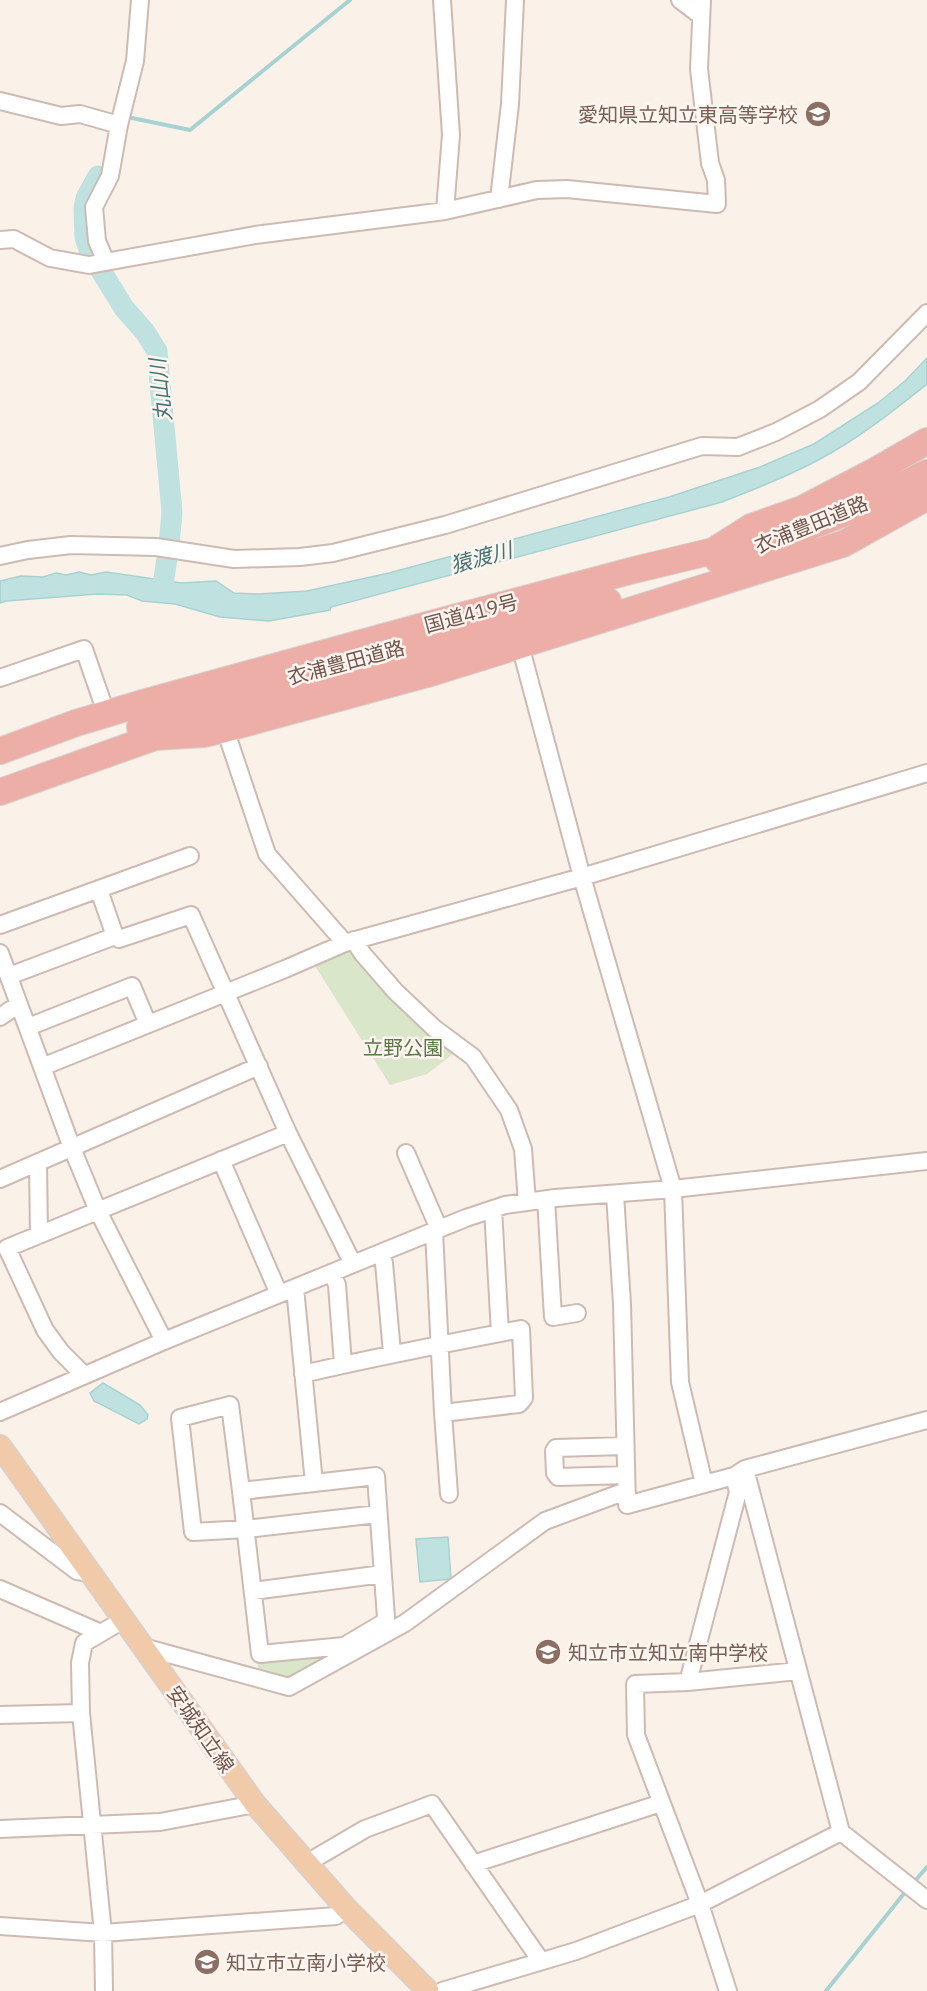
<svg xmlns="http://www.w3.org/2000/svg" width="927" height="1991" viewBox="0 0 927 1991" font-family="'IBM Plex Sans','Noto Sans JP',sans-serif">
  <rect width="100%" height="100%" fill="#faf1e9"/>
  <path fill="#d9e6c9" d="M 353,944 L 453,1047 L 453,1054 L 427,1074 L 390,1085 L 312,961 Z
    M 342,1649 L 285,1680 L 259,1674 L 257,1659 Z"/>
  <path fill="#bfe2e1" stroke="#a7d2d2" stroke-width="1.5" d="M 927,358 L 927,384 C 893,411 858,439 820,459 C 789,476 755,489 722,502 L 331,607 L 330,610 L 269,621 L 220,617 L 175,604 L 142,601 L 127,595 L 98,594 L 6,601 L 0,603 L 0,581 L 21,576 L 43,577 L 56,573 L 66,575 L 79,572 L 91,575 L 106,572 L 182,583 L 216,581 L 234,593 L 259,594 L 307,591 L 389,573 L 669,497 L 760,467 L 814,444 L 878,403 L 905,381 Z
    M 103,1383 L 140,1405 L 148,1415 L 147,1419 L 139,1424 L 94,1401 L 90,1393 Z
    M 448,1537 L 451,1579 L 420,1582 L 416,1539 Z"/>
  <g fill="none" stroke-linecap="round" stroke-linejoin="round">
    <path stroke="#a7d2d2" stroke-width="4" d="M 132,118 L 190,130 L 350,0
      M 914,1882 L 927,1867
      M 826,1991 L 906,1891"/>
    <path stroke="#bfe2e1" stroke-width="21" d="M 98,176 L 86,198 L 84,208 L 85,237 L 90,253 L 124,308 L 145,332 L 157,351 L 172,512 L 169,545 L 162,591"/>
    <g stroke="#cdbab3" stroke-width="20">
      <path id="minor" d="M 442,0 L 451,135 L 445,211
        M 680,0 L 701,16
        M 0,101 L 61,116 L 80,114 L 119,125 L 135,61 L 140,0
        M 499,199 L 510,104 L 515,0
        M 0,240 L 14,239 L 50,258 L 89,265 L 255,235 L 445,211 L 537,190 L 567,189 L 717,204 L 716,180 L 710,163 L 699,69 L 702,0
        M 106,262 L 97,241 L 94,207 L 110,176 L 119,125
        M 0,556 L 28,550 L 71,545 L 156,547 L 234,559 L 300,557 L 333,553 L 445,525 L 702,446 L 738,447 L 776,432 L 820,409 L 859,382 L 927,313
        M 520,645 L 582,877 L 673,1189 L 680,1382 L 704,1484
        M 0,678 L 84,649 L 104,707
        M 225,729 L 267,854 L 345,943
        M 99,890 L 115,936
        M 0,925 L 190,856
        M 354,940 L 362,953 L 395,991 L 434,1028 L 473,1057 L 509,1110 L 523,1149 L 527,1202
        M 0,953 L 72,1148 L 98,1211 L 164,1341
        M 9,976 L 115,936 L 119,939 L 191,915 L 288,1133 L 353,1264
        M 0,1017 L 19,1004
        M 28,1027 L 132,986 L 148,1024
        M 42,1067 L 285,969 L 345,943 L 582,877 L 927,773
        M 406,1153 L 439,1229
        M 221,1160 L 279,1294
        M 38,1164 L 39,1235
        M 0,1179 L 259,1066
        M 615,1194 L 622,1304 L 627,1505 L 734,1476 L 745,1469 L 927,1420
        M 546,1199 L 553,1317 L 577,1313
        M 493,1209 L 500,1333
        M 381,1253 L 384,1263 L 392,1353
        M 332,1273 L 337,1285 L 343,1364
        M 295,1288 L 314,1483 L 376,1476 L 386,1618 L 383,1623 L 344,1646 L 260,1654 L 241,1491 L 314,1483
        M 303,1374 C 375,1357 448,1343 521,1329 L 524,1398 L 519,1404 L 443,1413 L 434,1231
        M 84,1375 L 61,1352 L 45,1330 L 7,1248 L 288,1133
        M 0,1412 L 164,1341 L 466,1218 L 505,1205 L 555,1198 L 673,1189 L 927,1161
        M 443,1413 L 449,1494
        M 625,1446 L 556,1448 L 554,1451 L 555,1473 L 558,1477 L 626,1475
        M 745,1469 L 841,1832 L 927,1900
        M 241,1491 L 230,1405 L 180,1418 L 193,1532 L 246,1529 L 378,1514
        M 0,1513 L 77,1571 L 90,1573
        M 0,1589 L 101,1633
        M 253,1591 L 383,1574
        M 143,1647 L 289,1687 L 405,1623 L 545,1521 L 626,1491
        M 688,1682 L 798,1671
        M 0,1715 L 81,1713
        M 0,1829 L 160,1822 L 255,1804
        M 307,1863 L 365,1829 L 432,1804 L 541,1961
        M 473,1864 L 661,1803
        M 0,1926 L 103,1933 L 336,1916 L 345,1907
        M 104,1991 L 103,1933 L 81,1713 L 80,1663 L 84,1643 L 123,1620
        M 442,1991 L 576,1951 L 700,1904 L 841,1832
        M 728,1991 L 700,1904 L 636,1735 L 635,1684 L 688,1682 L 738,1492 L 734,1476"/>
    </g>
    <g stroke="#d7d0ce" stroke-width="24">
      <path id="major" d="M 0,1446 L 255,1804 L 345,1907 L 428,1991"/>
    </g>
    <g stroke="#d7d0ce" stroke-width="28">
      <path id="highway" d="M 718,560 L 792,534 L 852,510 L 927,473
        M 140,727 L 219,704 L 608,601
        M 0,751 L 76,723 L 146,702 L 434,623 L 634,570 L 713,551 L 751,527 L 802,509 L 875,471 L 927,441
        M 0,792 L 155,737 L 205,734 L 225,729 L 431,673 L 843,544 L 927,497"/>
    </g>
    <use href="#minor" stroke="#fff" stroke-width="16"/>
    <use href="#major" stroke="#f1cba9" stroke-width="21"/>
    <use href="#highway" stroke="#edaea7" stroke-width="26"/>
  </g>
  <defs>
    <g id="school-disc" transform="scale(1.35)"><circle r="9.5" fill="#8d6e63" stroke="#fdf5ef"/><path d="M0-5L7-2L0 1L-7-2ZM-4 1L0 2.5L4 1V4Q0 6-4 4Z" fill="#fff"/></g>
  </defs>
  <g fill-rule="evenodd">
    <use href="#school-disc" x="818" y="114"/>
    <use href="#school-disc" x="548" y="1652"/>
    <use href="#school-disc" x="207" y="1962"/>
  </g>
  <g text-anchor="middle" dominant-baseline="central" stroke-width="5" stroke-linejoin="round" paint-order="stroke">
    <g font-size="20" fill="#785e54" stroke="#fdf5ef" text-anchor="start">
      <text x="798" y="114" text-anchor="end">愛知県立知立東高等学校</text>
      <text x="568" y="1652">知立市立知立南中学校</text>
      <text x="226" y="1962">知立市立南小学校</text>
    </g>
    <g font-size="20" fill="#71564f" stroke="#fdf5ef">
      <text transform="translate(811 524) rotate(-22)">衣浦豊田道路</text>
      <text transform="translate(471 613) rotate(-15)">国道419号</text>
      <text transform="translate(346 662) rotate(-15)">衣浦豊田道路</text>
      <text transform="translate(201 1729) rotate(55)">安城知立線</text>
    </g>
    <g font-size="20" fill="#5d7649" stroke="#fdf5ef">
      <text x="403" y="1047">立野公園</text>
    </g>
    <g font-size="21" font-style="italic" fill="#457475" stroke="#fdf5ef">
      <text transform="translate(160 390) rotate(-96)">丸山川</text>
      <text transform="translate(481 557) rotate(-15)">猿渡川</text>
    </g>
  </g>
</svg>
